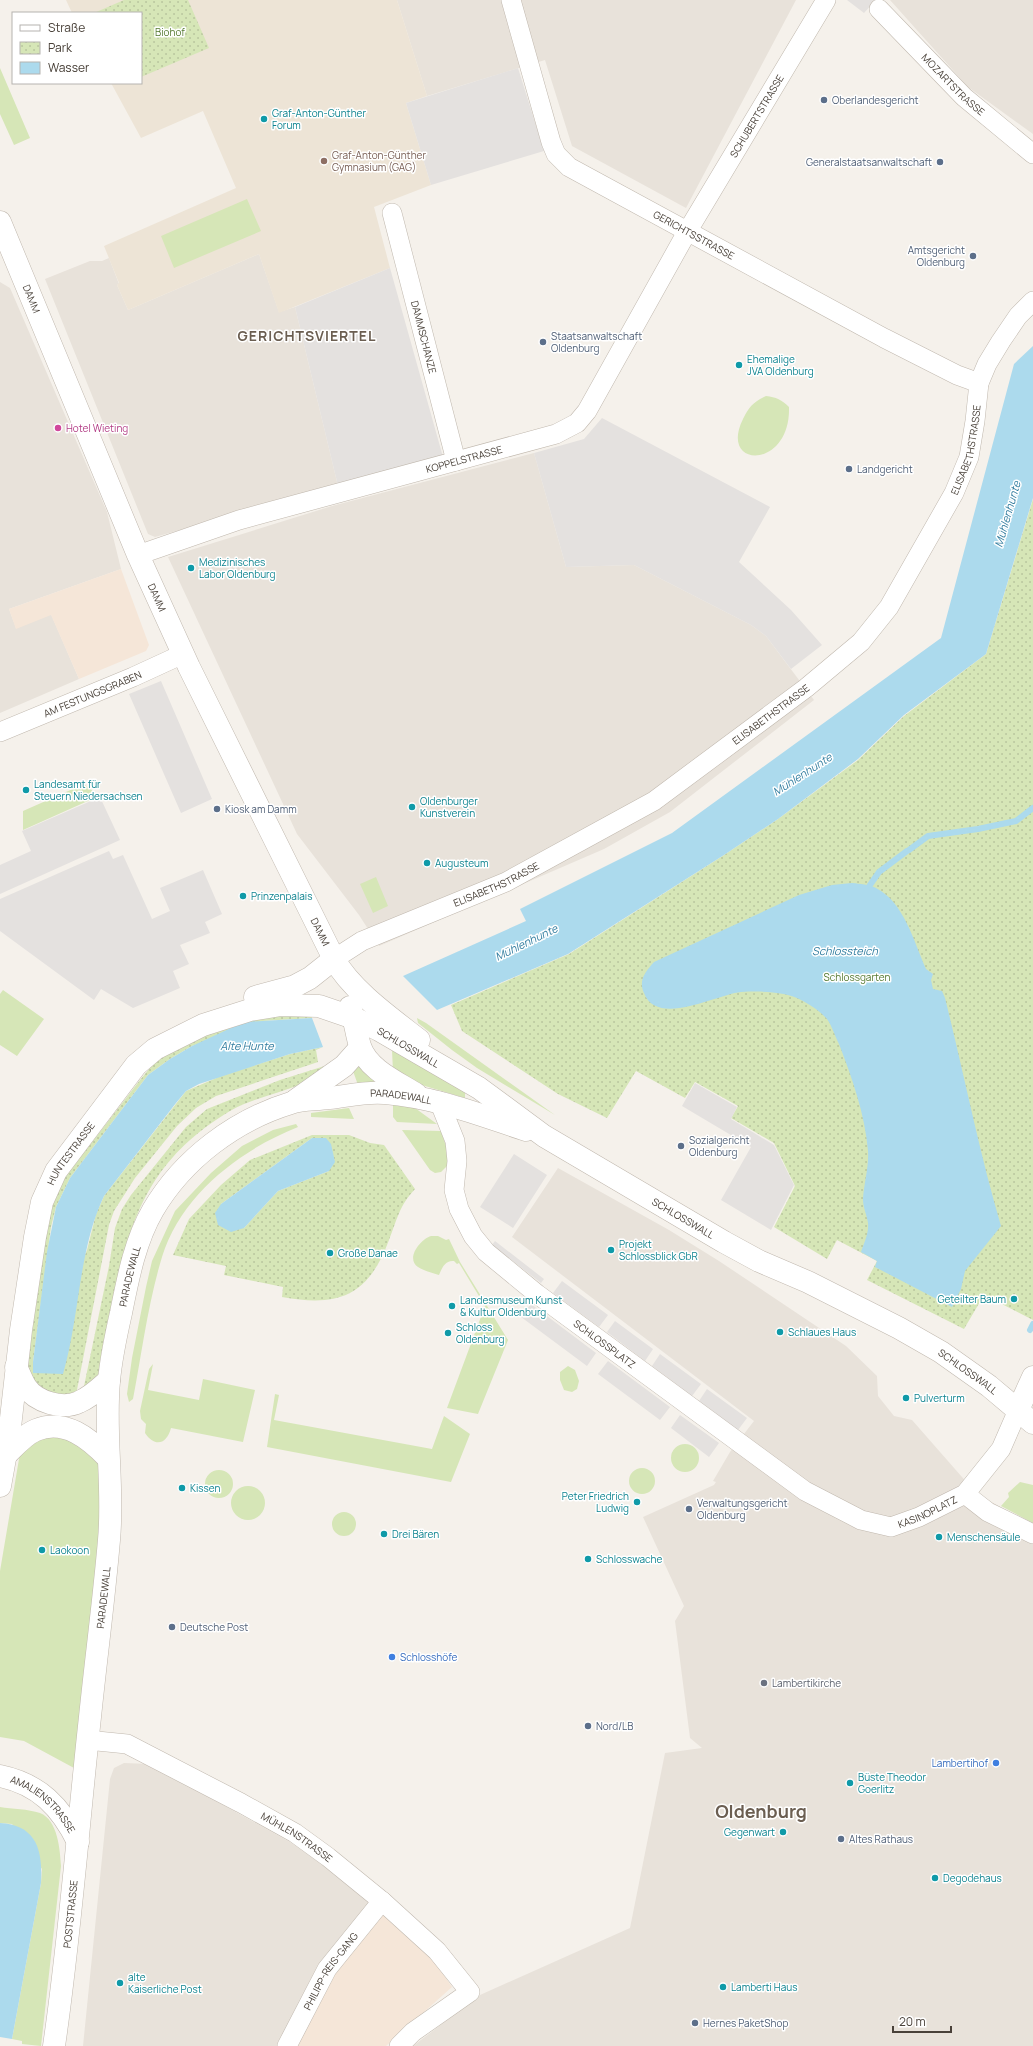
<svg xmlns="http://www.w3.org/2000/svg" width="1033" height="2046" viewBox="0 0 1033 2046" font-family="Manrope,sans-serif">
  <defs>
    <pattern id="park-dots" width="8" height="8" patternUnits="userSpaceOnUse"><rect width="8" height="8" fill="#d6e6b7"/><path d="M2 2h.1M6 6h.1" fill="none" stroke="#b9c69e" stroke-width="1.8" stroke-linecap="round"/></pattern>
  </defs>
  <rect width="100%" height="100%" fill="#f5f1eb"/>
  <path fill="#e8e2da" d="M 397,0 L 796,0 L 686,208 L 572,146 L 545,60 L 427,96 Z
    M 890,0 L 1033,0 L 1033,134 L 968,87 Z
    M 259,254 L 279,312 L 295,307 L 338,486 L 155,537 L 148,534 L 45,279 L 90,261 L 102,261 L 109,258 L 119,284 L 117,285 L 128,310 Z
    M 0,282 L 10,288 L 107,512 L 121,569 L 9,609 L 16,628 L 51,614 L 79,679 L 0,713 Z
    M 534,453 L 566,567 L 634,565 L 751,625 L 766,636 L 814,700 L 670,812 L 604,849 L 379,946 L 359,915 L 297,834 L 168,557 L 332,506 Z
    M 558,1168 L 669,1230 L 719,1261 L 846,1346 L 877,1376 L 878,1396 L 894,1416 L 912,1420 L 976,1493 L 1033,1526 L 1033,2046 L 413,2046 L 480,1995 L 630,1928 L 665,1753 L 702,1748 L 690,1738 L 675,1621 L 684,1606 L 643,1517 L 714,1485 L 716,1482 L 713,1481 L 730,1452 L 754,1421 L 512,1237 Z
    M 124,1763 L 149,1764 L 290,1842 L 316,1860 L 375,1906 L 287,2046 L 83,2046 L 110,1779 L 114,1768 Z"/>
  <path fill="#f5e6d8" d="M 121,569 L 149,645 L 146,651 L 79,679 L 51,615 L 16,629 L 9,609 Z
    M 382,1912 L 426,1949 L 452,1987 L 386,2046 L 290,2046 L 314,2001 Z"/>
  <path fill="#ede4d6" d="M 66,0 L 397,0 L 427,96 L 406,103 L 431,185 L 374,207 L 390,268 L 279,313 L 259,254 L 128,310 L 117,285 L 119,283 L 104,246 L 236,188 L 203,111 L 141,138 L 111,83 L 141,83 L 141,13 L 72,13 Z"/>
  <path fill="#d6e6b7" d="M 0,68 L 30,138 L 14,145 L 0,114 Z
    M 247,199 L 261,231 L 174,268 L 161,236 Z
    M 766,396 C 776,397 782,400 789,407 C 791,470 718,469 743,419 C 749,407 753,402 766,396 Z
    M 84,784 L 99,796 L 23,830 L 23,811 Z
    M 376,877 L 388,906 L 373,913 L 360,884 Z
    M 3,990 L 44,1019 L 17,1056 L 0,1045 L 0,994 Z
    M 417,1018 L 426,1023 L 555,1115 L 477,1068 L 452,1050 L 418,1023 Z
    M 392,1050 L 465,1092 L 465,1098 L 405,1080 L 393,1072 Z
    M 359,1062 L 374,1078 L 374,1083 L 358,1085 L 353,1071 Z
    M 393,1104 L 415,1108 L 437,1124 L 397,1122 L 393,1117 Z
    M 349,1108 L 354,1119 L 311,1117 L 311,1113 Z
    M 296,1124 L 298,1127 C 240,1150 181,1195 162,1257 C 148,1303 142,1352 133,1399 L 129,1402 L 127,1394 L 132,1358 L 146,1287 L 152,1261 L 175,1211 L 211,1173 L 242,1146 L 273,1130 Z
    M 402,1130 L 441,1131 L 449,1155 L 448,1165 L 441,1172 L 435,1173 L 430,1170 Z
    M 431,1236 L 438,1236 L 446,1240 L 449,1239 L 460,1262 L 508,1340 L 478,1414 L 447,1408 L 485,1306 L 459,1263 L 457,1264 L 454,1261 C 445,1260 442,1268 439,1275 C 433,1273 424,1271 418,1267 C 405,1258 421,1239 431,1236 Z
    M 153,1364 L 148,1390 L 199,1400 L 203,1379 L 255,1390 L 243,1442 L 171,1428 C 167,1444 155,1448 145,1433 L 146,1424 L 141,1419 L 140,1411 L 149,1369 Z
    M 568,1366 L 575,1370 L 579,1381 L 577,1389 L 572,1392 L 564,1390 L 560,1380 L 560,1372 Z
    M 275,1394 L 279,1395 L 274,1420 L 432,1449 L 444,1416 L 470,1434 L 451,1482 L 267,1447 Z
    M 66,1436 L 99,1462 L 100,1541 L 74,1768 L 24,1741 L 0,1737 L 0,1571 L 20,1453 L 35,1438 Z
    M671 1458a14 14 0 1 1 28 0a14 14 0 1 1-28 0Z
    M629 1481a13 13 0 1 1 26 0a13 13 0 1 1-26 0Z
    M205 1484a14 14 0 1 1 28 0a14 14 0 1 1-28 0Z
    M 1020,1482 L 1033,1485 L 1033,1523 L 1001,1506 L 1009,1497 L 1008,1493 Z
    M231 1503a17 17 0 1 1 34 0a17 17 0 1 1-34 0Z
    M332 1524a12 12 0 1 1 24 0a12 12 0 1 1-24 0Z
    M 0,1807 C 12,1809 28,1809 40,1813 C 58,1820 60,1850 61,1866 L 41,2046 L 22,2044 L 22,2041 L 12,2039 L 41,1883 L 42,1869 L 12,1824 L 0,1823 Z"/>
  <path fill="url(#park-dots)" fill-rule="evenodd" d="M 124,0 L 188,0 L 209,48 L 141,77 L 141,13 L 94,13 Z
    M 1033,499 L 1033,1320 L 984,1295 L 964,1329 L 867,1280 L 877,1261 L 837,1240 L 827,1259 L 774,1227 L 795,1186 L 774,1143 L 731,1118 L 738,1106 L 695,1082 L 685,1098 L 636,1071 L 607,1118 L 558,1094 L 462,1031 L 451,1005 L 569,954 L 724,855 L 778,819 L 858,760 L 904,716 L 986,654 Z
    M 310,1012 L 312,1018 L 262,1021 L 192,1046 L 170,1059 L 148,1075 L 70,1178 L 56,1207 L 51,1227 L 33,1362 L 34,1373 L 87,1250 L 96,1214 L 104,1196 L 186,1091 L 221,1076 L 290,1054 L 323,1047 L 316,1050 L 318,1062 L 216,1096 L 196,1108 L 177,1126 L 135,1178 L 114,1211 L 109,1225 L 76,1395 L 66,1397 L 39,1390 L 27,1368 L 27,1357 L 50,1205 L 62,1181 L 140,1080 L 154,1063 L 173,1047 L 228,1021 Z
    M 331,1064 C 322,1070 312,1080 301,1084 C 278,1094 253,1098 230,1111 C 150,1159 130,1217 112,1304 C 106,1330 100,1355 98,1382 L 83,1391 L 109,1266 L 115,1228 L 122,1209 L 131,1195 L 186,1127 L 207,1109 L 280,1080 Z
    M 312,1135 L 349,1135 L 370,1143 L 384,1145 L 415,1189 C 399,1206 397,1220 389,1240 C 368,1297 338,1307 282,1297 L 283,1287 L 224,1275 L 226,1266 L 173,1255 L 189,1219 L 221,1185 L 250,1160 ZM 312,1138 L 329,1171 L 278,1191 L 244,1228 L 221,1204 Z"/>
  <path fill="#e4e1df" d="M 847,0 L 875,0 L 875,1 L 864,13 Z
    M 518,68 L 544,151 L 431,185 L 406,103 Z
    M 390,268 L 443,457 L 338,486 L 295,307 Z
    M 602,418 L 770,507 L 739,562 L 791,610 L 822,645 L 791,669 L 766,636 L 751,625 L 634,565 L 566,567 L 534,453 L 584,439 Z
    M 161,681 L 212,799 L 181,813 L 129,694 Z
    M 100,797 L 120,840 L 0,894 L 0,865 L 31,851 L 22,831 Z
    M 109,851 L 113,859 L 123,855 L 152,919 L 170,911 L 160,888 L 203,870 L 222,914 L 205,922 L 210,933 L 180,945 L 189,964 L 173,971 L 180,988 L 133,1008 L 101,989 L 94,1000 L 0,931 L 0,899 Z
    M 695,1083 L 737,1107 L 731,1119 L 774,1145 L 794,1185 L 771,1230 L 721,1200 L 751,1147 L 682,1106 Z
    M 514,1154 L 547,1175 L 513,1228 L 480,1207 Z
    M 495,1241 L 544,1279 L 541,1283 L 492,1245 Z
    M 562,1281 L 608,1315 L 599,1327 L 553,1293 Z
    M 531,1304 L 596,1353 L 587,1366 L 521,1317 Z
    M 615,1321 L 653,1349 L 645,1361 L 607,1332 Z
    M 660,1354 L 701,1384 L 692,1396 L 652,1366 Z
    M 608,1361 L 670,1407 L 660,1420 L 598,1374 Z
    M 707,1389 L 747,1418 L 738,1430 L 699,1401 Z
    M 680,1415 L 719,1443 L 709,1457 L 671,1428 Z"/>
  <path fill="#acdaed" d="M 1033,346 L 1033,498 L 986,654 L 904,715 L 858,759 L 778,819 L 724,855 L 568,954 L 437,1010 L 403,976 L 526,921 L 520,909 L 672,833 L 941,638 L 1014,364 Z
    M 852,883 C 860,884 869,884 876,888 C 904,902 914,942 926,969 L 933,974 L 931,980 L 933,989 L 942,991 L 945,998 C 964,1074 979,1151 1001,1226 L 965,1271 L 961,1289 L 952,1307 L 875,1267 L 877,1261 L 861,1252 C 864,1243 869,1233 868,1223 C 867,1215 863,1208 863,1199 C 864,1183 869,1167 868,1151 C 865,1114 852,1078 839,1044 C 835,1036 832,1026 827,1019 C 821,1012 812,1006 803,1001 C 786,991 761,991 741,992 C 718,994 657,1028 644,993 C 638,980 646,971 654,962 L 799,895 L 832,885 Z
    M 312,1018 L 323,1047 L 290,1054 L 199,1084 L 186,1091 L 176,1103 L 104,1196 C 78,1251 80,1316 63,1374 L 33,1373 L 33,1362 L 47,1252 L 56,1207 L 70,1178 L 148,1075 L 170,1059 L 192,1046 L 244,1022 Z
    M 312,1138 L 326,1138 L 331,1144 L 335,1162 L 329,1171 L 278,1191 L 244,1228 L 231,1232 L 218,1225 L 215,1213 L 221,1204 Z
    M 0,1823 C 37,1825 43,1851 41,1883 L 12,2039 L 0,2037 Z"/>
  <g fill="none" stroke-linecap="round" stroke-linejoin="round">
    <path stroke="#acdaed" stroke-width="6" d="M 909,850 L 928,836 L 978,829 L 1016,821 L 1033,808
      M 870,885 L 879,872 L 907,851
      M 1030,1330 L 1033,1324"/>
    <g stroke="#c0b8ae" stroke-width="20">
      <g id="minor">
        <path id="s1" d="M 511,0 L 551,142 L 556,154 L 569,167 L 884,338 L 957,375 L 979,383"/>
        <path id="s2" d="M 879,9 L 964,97 L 1033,154"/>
        <path id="s3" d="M 392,213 L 456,461"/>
        <path id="s4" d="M 138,555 L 239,520 L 556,434 L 577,423 L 587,411 L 687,232 L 826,0"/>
        <path id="s5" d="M 0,732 L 133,677 L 183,654"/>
        <path id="s6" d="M 334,959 L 362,941 L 506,882 L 654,801 L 806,688 L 861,642 L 889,607 L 954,493 L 969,457 L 975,421 L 979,383 L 987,364 L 1001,341 L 1018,316 L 1033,301"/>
        <path id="s7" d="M 439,1101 L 455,1141 L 457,1161 L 454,1190 L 459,1209 L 473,1236 L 486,1252 L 537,1294 L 805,1491 L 861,1520 L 891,1527 L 919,1517 L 965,1494 L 1001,1449 L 1018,1410"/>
        <path d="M 965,1494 L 988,1512 L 1033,1534"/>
        <path id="s8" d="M 87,1740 L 127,1744 L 241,1803 L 295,1833 L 328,1857 L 382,1901 L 437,1951 L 470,1992 L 413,2032 L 399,2046"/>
        <path id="s9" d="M 287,2046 L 327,1969 L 382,1901"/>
      </g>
    </g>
    <g stroke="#c0b8ae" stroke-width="23">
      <g id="tertiary">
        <path id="s10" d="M 0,222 L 138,555 L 189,667 L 334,959 C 351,990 391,1018 419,1040"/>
        <path d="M 255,997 L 295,986 L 310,978 L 334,959"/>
        <path d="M 350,1007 C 355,1020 356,1033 360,1046 C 367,1069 397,1082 416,1094"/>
        <path d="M 296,1100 L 344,1066 L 360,1048"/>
        <path d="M 16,1367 C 20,1374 22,1381 26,1387 C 36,1402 63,1410 79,1402 C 91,1397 100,1388 109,1380"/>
        <path d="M 1018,1410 L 1033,1377"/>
        <path d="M 5,1456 C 14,1447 24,1435 36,1430 C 65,1418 90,1439 108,1458"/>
        <path id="s11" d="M 0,1486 L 9,1436 L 21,1330 L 35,1237 L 42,1202 L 56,1171 L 136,1065 L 155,1049 L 203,1025 L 250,1010 L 281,1005 L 319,1006 L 354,1018 L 379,1030 L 479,1088 L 544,1136 L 724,1242 L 759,1261 L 808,1282 L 899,1328 L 941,1352 L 989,1386 L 1033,1423"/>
        <path id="s12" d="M 0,1776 C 39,1784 61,1807 78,1842"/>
        <path id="s13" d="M 54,2046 C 70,1937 78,1827 90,1717 C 96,1658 104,1599 109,1540 C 114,1487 104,1434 109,1381 C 111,1358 116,1335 121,1313 C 128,1278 135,1241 153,1210 C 183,1159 235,1120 291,1103 C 302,1099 316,1100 329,1098 C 347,1096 367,1091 385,1093 C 435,1097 480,1115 526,1130"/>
      </g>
    </g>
    <use href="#minor" stroke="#fff" stroke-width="19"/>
    <use href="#tertiary" stroke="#fff" stroke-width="22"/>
  </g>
  <g fill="#5c6f8a" stroke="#fff" stroke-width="1.5">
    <circle cx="824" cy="100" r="4"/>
    <circle cx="940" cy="162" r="4"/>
    <circle cx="973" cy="256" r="4"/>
    <circle cx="543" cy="342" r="4"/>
    <circle cx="849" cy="469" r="4"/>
    <circle cx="217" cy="809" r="4"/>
    <circle cx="681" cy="1146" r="4"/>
    <circle cx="689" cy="1509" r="4"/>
    <circle cx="172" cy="1627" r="4"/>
    <circle cx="588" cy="1726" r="4"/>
    <circle cx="841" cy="1839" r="4"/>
    <circle cx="695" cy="2023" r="4"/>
  </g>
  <g fill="#0f9aa8" stroke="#fff" stroke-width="1.5">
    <circle cx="264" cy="119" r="4"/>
    <circle cx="739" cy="365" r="4"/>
    <circle cx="191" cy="568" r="4"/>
    <circle cx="26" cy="790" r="4"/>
    <circle cx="412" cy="807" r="4"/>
    <circle cx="427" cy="863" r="4"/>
    <circle cx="243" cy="896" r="4"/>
    <circle cx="611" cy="1250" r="4"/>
    <circle cx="330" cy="1253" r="4"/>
    <circle cx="1014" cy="1299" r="4"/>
    <circle cx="452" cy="1306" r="4"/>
    <circle cx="780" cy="1332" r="4"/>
    <circle cx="448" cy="1333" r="4"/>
    <circle cx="906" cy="1398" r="4"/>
    <circle cx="182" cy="1488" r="4"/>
    <circle cx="637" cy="1502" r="4"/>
    <circle cx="384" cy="1534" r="4"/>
    <circle cx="939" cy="1537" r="4"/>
    <circle cx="42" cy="1550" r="4"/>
    <circle cx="588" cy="1559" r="4"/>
    <circle cx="850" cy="1783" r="4"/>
    <circle cx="783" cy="1832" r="4"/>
    <circle cx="935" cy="1878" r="4"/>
    <circle cx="120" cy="1983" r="4"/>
    <circle cx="723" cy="1987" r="4"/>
  </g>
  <circle fill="#8d6e63" stroke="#fff" stroke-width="1.5" cx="324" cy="161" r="4"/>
  <circle fill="#d1479c" stroke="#fff" stroke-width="1.5" cx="58" cy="428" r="4"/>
  <g fill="#3f7fe0" stroke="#fff" stroke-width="1.5">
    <circle cx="392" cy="1657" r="4"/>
    <circle cx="996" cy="1763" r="4"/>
  </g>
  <circle fill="#6b7280" stroke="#fff" stroke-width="1.5" cx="764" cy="1683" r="4"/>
  <g text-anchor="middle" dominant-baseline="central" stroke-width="3" stroke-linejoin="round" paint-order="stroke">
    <g font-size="10" fill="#53782f" stroke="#fff">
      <text x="170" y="32">Biohof</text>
      <text x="857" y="977">Schlossgarten</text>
    </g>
    <g font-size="10" fill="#494139" stroke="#fff">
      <text stroke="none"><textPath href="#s2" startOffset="106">MOZARTSTRASSE</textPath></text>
      <text stroke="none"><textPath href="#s4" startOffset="815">SCHUBERTSTRASSE</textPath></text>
      <text stroke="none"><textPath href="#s1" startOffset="321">GERICHTSSTRASSE</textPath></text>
      <text stroke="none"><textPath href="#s10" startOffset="83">DAMM</textPath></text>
      <text stroke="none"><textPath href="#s3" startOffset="128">DAMMSCHANZE</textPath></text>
      <text stroke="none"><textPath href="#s6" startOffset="840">ELISABETHSTRASSE</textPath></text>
      <text stroke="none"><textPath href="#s4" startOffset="340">KOPPELSTRASSE</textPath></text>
      <text stroke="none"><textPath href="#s10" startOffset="407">DAMM</textPath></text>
      <text stroke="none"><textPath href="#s5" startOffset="100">AM FESTUNGSGRABEN</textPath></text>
      <text stroke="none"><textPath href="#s6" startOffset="503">ELISABETHSTRASSE</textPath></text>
      <text stroke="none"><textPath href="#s6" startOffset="179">ELISABETHSTRASSE</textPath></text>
      <text stroke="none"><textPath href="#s10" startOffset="779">DAMM</textPath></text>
      <text stroke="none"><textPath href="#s11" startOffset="750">SCHLOSSWALL</textPath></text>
      <text stroke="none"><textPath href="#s13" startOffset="1135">PARADEWALL</textPath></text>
      <text stroke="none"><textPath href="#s11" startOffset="344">HUNTESTRASSE</textPath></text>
      <text stroke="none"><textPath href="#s11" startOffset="1074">SCHLOSSWALL</textPath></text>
      <text stroke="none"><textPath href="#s13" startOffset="775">PARADEWALL</textPath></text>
      <text stroke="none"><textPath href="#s7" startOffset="313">SCHLOSSPLATZ</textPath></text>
      <text stroke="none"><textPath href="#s11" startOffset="1398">SCHLOSSWALL</textPath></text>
      <text stroke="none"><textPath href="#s7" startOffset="695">KASINOPLATZ</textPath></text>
      <text stroke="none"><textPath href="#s13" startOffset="451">PARADEWALL</textPath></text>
      <text stroke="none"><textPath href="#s12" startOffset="53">AMALIENSTRASSE</textPath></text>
      <text stroke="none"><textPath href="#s8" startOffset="234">MÜHLENSTRASSE</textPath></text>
      <text stroke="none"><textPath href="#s13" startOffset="133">POSTSTRASSE</textPath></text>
      <text stroke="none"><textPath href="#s9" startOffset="87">PHILIPP-REIS-GANG</textPath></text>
    </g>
    <g font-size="10" fill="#4e5e75" stroke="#fff" text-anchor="start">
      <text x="832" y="100">Oberlandesgericht</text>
      <text x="932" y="162" text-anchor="end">Generalstaatsanwaltschaft</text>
      <text x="965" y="250" text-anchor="end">Amtsgericht<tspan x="965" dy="12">Oldenburg</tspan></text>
      <text x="551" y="336">Staatsanwaltschaft<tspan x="551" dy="12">Oldenburg</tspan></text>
      <text x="857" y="469">Landgericht</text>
      <text x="225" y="809">Kiosk am Damm</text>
      <text x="689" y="1140">Sozialgericht<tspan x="689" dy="12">Oldenburg</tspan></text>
      <text x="697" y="1503">Verwaltungsgericht<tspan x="697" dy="12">Oldenburg</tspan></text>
      <text x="180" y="1627">Deutsche Post</text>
      <text x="596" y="1726">Nord/LB</text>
      <text x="849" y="1839">Altes Rathaus</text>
      <text x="703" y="2023">Hernes PaketShop</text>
    </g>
    <g font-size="10" fill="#0d838f" stroke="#fff" text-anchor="start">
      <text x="272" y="113">Graf-Anton-Günther<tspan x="272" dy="12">Forum</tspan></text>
      <text x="747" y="359">Ehemalige<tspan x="747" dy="12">JVA Oldenburg</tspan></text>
      <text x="199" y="562">Medizinisches<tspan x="199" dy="12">Labor Oldenburg</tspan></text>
      <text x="34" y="784">Landesamt für<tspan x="34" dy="12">Steuern Niedersachsen</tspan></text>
      <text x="420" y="801">Oldenburger<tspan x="420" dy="12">Kunstverein</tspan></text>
      <text x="435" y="863">Augusteum</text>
      <text x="251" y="896">Prinzenpalais</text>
      <text x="619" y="1244">Projekt<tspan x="619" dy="12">Schlossblick GbR</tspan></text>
      <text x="338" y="1253">Große Danae</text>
      <text x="1006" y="1299" text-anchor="end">Geteilter Baum</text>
      <text x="460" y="1300">Landesmuseum Kunst<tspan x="460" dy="12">&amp; Kultur Oldenburg</tspan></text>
      <text x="456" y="1327">Schloss<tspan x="456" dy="12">Oldenburg</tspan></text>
      <text x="788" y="1332">Schlaues Haus</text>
      <text x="914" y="1398">Pulverturm</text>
      <text x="190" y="1488">Kissen</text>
      <text x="629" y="1496" text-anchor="end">Peter Friedrich<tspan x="629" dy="12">Ludwig</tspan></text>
      <text x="392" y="1534">Drei Bären</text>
      <text x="947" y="1537">Menschensäule</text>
      <text x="50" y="1550">Laokoon</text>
      <text x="596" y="1559">Schlosswache</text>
      <text x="858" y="1777">Büste Theodor<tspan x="858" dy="12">Goerlitz</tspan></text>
      <text x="775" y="1832" text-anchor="end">Gegenwart</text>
      <text x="943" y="1878">Degodehaus</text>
      <text x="128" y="1977">alte<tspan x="128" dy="12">Kaiserliche Post</tspan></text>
      <text x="731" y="1987">Lamberti Haus</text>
    </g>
    <g font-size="10" fill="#785e54" stroke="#fff" text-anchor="start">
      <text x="332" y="155">Graf-Anton-Günther<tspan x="332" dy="12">Gymnasium (GAG)</tspan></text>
    </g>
    <g font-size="10" fill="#b23c85" stroke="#fff" text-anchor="start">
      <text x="66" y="428">Hotel Wieting</text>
    </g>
    <g font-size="10" fill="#366cbe" stroke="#fff" text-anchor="start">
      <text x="400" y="1657">Schlosshöfe</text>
      <text x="988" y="1763" text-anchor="end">Lambertihof</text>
    </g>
    <g font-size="10" fill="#5b616d" stroke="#fff" text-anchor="start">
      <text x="772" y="1683">Lambertikirche</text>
    </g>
    <g font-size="11" font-style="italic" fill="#337ea0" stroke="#fff">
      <text transform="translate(1007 514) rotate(-74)">Mühlenhunte</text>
      <text transform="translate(802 774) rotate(-33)">Mühlenhunte</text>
      <text transform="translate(526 942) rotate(-26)">Mühlenhunte</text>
      <text x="845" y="950">Schlossteich</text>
      <text x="247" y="1045">Alte Hunte</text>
    </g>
    <g font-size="14" font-weight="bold" letter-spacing="1" fill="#6b5e51" stroke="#fff">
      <text x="307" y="335">GERICHTSVIERTEL</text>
    </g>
    <g font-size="18" font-weight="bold" fill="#6b5e51" stroke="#fff">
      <text x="761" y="1811">Oldenburg</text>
    </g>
  </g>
  <rect x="12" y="12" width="130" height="72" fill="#ffffff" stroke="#b6b3b0"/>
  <rect x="20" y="25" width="20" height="6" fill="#ffffff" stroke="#b6b3b0"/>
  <text x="48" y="32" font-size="12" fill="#494139">Straße</text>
  <rect x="20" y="42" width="20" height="12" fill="url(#park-dots)" stroke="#b6b3b0"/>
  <text x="48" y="52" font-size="12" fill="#494139">Park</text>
  <rect x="20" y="62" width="20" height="12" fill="#acdaed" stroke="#b6b3b0"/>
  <text x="48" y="72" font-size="12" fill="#494139">Wasser</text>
  <path d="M893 2026v6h58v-6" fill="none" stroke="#494139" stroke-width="2"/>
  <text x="899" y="2026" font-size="12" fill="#494139" stroke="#ffffff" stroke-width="3" paint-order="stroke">20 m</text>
</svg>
